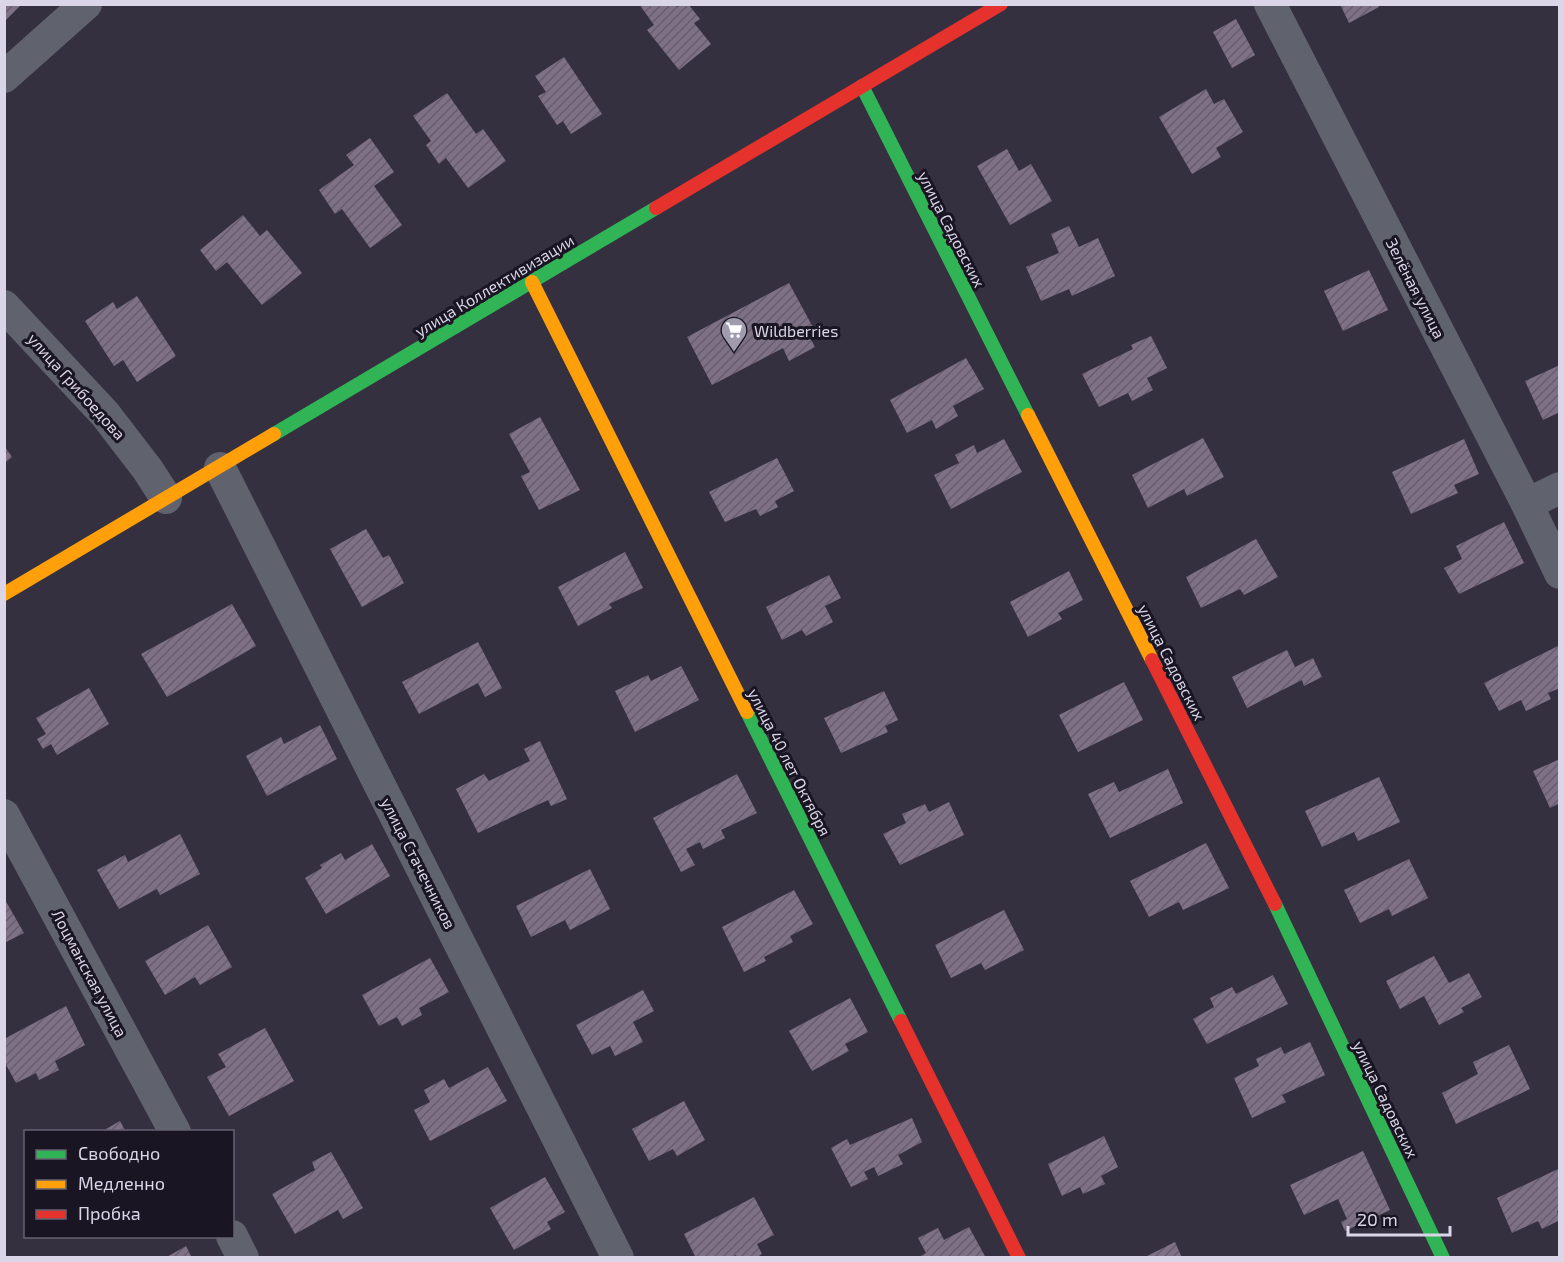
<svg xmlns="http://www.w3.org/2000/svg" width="1564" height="1262" viewBox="0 0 1564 1262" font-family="'Exo 2',sans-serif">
  <defs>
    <pattern id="building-hatch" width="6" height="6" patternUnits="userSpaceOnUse" patternTransform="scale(1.5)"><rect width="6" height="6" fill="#7e7185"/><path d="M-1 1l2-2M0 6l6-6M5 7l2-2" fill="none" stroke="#665d6c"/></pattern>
  </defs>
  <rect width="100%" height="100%" fill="#353040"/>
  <path fill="url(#building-hatch)" d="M 4,4 L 22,4 L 4,22 Z
    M 639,4 L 675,4 L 677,7 L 681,4 L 688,4 L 700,19 L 694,23 L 711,44 L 679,70 L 647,30 L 654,25 Z
    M 1340,4 L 1378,4 L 1379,7 L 1349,23 Z
    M 1236,19 L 1255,55 L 1232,68 L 1213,32 Z
    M 564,57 L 602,114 L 571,134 L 563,121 L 557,125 L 538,96 L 546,92 L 535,76 Z
    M 1206,89 L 1214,104 L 1224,99 L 1243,132 L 1216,148 L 1221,157 L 1192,174 L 1159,117 Z
    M 447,93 L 476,134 L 483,129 L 506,161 L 468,188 L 446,158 L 439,164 L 426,145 L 431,141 L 413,116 Z
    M 370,138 L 394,172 L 374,186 L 402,225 L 370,248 L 342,209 L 335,214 L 319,190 L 354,165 L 346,155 Z
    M 1007,149 L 1019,171 L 1031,164 L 1052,201 L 1010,225 L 977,166 Z
    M 243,215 L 260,236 L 267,230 L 302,273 L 262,305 L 227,262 L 216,271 L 200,250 Z
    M 1069,226 L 1079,247 L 1098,238 L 1115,276 L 1072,296 L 1069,289 L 1041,301 L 1026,267 L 1059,253 L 1051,234 Z
    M 1369,270 L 1388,310 L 1343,331 L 1324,291 Z
    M 789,283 L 815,331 L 808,334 L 815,347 L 789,361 L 783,348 L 712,385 L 687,337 Z
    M 137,296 L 176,356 L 137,382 L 123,360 L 114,366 L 85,321 L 113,302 L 117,309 Z
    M 1151,336 L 1167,368 L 1147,378 L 1153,390 L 1132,401 L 1128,393 L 1099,407 L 1082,374 L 1133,349 L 1131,345 Z
    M 966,358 L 984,389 L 953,406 L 958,416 L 936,429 L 932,420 L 907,433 L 890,400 Z
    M 1560,365 L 1560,412 L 1543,420 L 1525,381 Z
    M 540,417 L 580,490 L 539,510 L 521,476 L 530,472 L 509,434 Z
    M 1203,438 L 1224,477 L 1187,496 L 1184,489 L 1148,508 L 1132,475 Z
    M 1004,439 L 1022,472 L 951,509 L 934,475 L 959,463 L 955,455 L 974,445 L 977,453 Z
    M 1464,439 L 1479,474 L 1454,485 L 1458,493 L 1411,514 L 1392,472 Z
    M 5,447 L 12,457 L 5,463 Z
    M 777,458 L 794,491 L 775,501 L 778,507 L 760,516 L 756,509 L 725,522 L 709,492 Z
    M 1504,522 L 1524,563 L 1459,594 L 1444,568 L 1462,559 L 1456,546 Z
    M 366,529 L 383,558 L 389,555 L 404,583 L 362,607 L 330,549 Z
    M 1256,539 L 1278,577 L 1244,595 L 1240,589 L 1201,608 L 1186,577 Z
    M 625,552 L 643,588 L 609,604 L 612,608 L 578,626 L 558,587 Z
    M 1069,571 L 1083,600 L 1058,613 L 1062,619 L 1028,637 L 1010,602 Z
    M 829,575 L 841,598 L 825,606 L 833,622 L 806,636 L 802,630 L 782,640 L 766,607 Z
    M 232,604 L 256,646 L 167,697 L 141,654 Z
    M 478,642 L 502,688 L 485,697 L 478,683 L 419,714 L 402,682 Z
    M 1560,645 L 1560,688 L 1548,693 L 1551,699 L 1526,711 L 1521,700 L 1499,711 L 1484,683 Z
    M 1287,650 L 1295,667 L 1313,658 L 1322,677 L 1304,686 L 1302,680 L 1247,708 L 1232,677 Z
    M 681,666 L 699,700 L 635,732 L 615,691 L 648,675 L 651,681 Z
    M 1124,682 L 1143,720 L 1078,752 L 1059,715 Z
    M 89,688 L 109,724 L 57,755 L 51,744 L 43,749 L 37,739 L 46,734 L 36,718 Z
    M 884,691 L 898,720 L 885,726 L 888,732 L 841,753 L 824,718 Z
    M 320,725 L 337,759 L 267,796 L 246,756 L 281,737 L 284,744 Z
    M 540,741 L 567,799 L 551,806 L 548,800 L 478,833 L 456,789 L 484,774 L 489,781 L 530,761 L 524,749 Z
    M 1560,759 L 1560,803 L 1550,808 L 1533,771 Z
    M 1168,769 L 1183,803 L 1110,838 L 1088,794 L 1114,782 L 1119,792 Z
    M 737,774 L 757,813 L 721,830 L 725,838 L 703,849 L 700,842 L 686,849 L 695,865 L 681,872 L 653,818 Z
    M 1379,777 L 1400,822 L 1358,841 L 1354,832 L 1322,847 L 1305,811 Z
    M 949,802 L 964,835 L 900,865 L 883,834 L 906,823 L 902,814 L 925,804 L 929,812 Z
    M 180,834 L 200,874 L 160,895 L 157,889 L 119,909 L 97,870 L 125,855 L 128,862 Z
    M 1206,843 L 1229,888 L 1183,910 L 1179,902 L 1149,917 L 1130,881 Z
    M 372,844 L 390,876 L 326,914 L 305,878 L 322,868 L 320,865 L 341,853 L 345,860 Z
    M 1409,859 L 1428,898 L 1392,916 L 1389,909 L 1360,923 L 1344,890 Z
    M 590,869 L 610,909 L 570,930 L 565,920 L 531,937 L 516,906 Z
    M 794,890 L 813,924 L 790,936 L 793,942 L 764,957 L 766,961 L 744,972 L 722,927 Z
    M 4,898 L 24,933 L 4,943 Z
    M 1004,910 L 1024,950 L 985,970 L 981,963 L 951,978 L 935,945 Z
    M 208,925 L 232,967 L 200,985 L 195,977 L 165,995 L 145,961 Z
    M 1434,956 L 1449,983 L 1469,973 L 1482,997 L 1461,1008 L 1464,1012 L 1439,1025 L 1424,996 L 1400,1009 L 1386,981 Z
    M 430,958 L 449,992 L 419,1008 L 422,1015 L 402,1026 L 397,1017 L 379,1026 L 362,995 Z
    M 1273,975 L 1288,1004 L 1207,1044 L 1193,1019 L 1214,1007 L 1210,998 L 1232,987 L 1236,994 Z
    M 643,990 L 654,1011 L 633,1022 L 643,1042 L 615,1056 L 610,1046 L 592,1055 L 576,1025 Z
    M 850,998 L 868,1032 L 845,1044 L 849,1051 L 812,1071 L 789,1031 Z
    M 66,1006 L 85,1045 L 55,1061 L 59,1070 L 39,1080 L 36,1073 L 16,1083 L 4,1061 L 4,1039 Z
    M 265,1028 L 294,1081 L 229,1116 L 207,1077 L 226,1067 L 218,1054 Z
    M 1310,1042 L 1325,1075 L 1282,1095 L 1286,1102 L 1252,1118 L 1234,1078 L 1259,1066 L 1256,1059 L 1281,1047 L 1284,1054 Z
    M 1509,1045 L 1530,1089 L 1456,1124 L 1442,1093 L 1478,1074 L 1473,1062 Z
    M 488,1067 L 507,1101 L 430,1141 L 414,1110 L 430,1102 L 424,1090 L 444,1079 L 449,1088 Z
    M 684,1101 L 705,1140 L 677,1156 L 673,1149 L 649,1161 L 632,1129 Z
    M 912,1118 L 922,1142 L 898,1155 L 903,1164 L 878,1176 L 874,1167 L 864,1172 L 868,1179 L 851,1187 L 831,1148 L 847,1139 L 850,1145 Z
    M 120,1121 L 126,1132 L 101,1132 Z
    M 1104,1136 L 1118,1167 L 1101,1176 L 1105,1184 L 1083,1194 L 1080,1187 L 1062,1196 L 1048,1164 Z
    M 1363,1151 L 1390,1210 L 1345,1231 L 1341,1222 L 1347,1219 L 1338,1199 L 1304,1215 L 1290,1185 Z
    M 331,1152 L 363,1208 L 343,1219 L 338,1210 L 295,1234 L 272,1194 L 315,1170 L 312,1162 Z
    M 1560,1168 L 1560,1210 L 1557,1211 L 1560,1220 L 1542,1229 L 1538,1221 L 1512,1233 L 1497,1198 Z
    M 545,1177 L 565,1212 L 547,1222 L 551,1229 L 514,1250 L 490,1208 Z
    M 754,1197 L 774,1235 L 757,1244 L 762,1254 L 756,1258 L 737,1258 L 736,1255 L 731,1258 L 696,1258 L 684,1234 Z
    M 969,1227 L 986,1258 L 917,1258 L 926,1253 L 918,1238 L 938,1228 L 944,1240 Z
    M 1175,1242 L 1182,1258 L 1143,1258 Z
    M 186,1246 L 192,1258 L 165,1258 Z"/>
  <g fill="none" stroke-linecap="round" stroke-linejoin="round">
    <path stroke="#60626e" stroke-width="32" d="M 1270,4 L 1527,504 L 1560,573
      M 4,77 L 86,4
      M 4,306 L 105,414 L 148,470 L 166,498
      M 220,468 L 618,1258
      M 1527,504 L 1560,488
      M 4,815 L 175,1132
      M 232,1236 L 243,1258"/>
    <path stroke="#30b455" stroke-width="14" d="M 862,86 L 1028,415
      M 274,434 L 656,208
      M 747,712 L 901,1021
      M 1275,904 L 1443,1258"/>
    <path stroke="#ff9f0a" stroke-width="14" d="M 532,282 L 747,712
      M 1028,415 L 1152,660
      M 4,594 L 274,434"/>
    <path stroke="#e5322d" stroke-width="14" d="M 656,208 L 1001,4
      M 1152,660 L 1275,904
      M 901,1021 L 1019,1258"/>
  </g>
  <defs>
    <g id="supermarket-pin" transform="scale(1.35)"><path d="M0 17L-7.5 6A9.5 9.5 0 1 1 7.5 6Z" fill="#a09cad" stroke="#191522"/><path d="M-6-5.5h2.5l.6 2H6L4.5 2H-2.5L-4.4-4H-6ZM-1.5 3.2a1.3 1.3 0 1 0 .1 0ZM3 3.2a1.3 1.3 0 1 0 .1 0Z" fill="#fff"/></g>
  </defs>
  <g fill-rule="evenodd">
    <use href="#supermarket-pin" x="734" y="330"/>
  </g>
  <g text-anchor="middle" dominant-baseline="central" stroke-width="6" stroke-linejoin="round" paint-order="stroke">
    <g font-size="16" fill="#dad6e8" stroke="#191522">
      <text transform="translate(952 229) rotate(63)">улица Садовских</text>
      <text transform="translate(494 285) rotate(-31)">улица Коллективизации</text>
      <text transform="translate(1416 288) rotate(63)">Зелёная улица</text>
      <text transform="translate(77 386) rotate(48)">улица Грибоедова</text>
      <text transform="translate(1172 662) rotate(63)">улица Садовских</text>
      <text transform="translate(790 762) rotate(63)">улица 40 лет Октября</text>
      <text transform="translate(419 863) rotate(63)">улица Стачечников</text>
      <text transform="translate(90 973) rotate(62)">Лоцманская улица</text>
      <text transform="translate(1386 1099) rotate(64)">улица Садовских</text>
    </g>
    <g font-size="16" fill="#dad6e8" stroke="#191522" text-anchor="start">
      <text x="754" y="330">Wildberries</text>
    </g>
  </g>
  <rect width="1564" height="1262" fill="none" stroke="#dad6e8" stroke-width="12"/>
  <rect x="24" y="1130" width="210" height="108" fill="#191522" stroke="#666271" stroke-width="1.5"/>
  <rect x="36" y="1150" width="30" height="9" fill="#30b455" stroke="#666271" stroke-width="1.5"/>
  <text x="78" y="1160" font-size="18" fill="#dad6e8">Свободно</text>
  <rect x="36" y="1180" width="30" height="9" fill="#ff9f0a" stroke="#666271" stroke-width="1.5"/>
  <text x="78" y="1190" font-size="18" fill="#dad6e8">Медленно</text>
  <rect x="36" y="1210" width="30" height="9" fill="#e5322d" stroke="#666271" stroke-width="1.5"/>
  <text x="78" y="1220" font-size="18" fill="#dad6e8">Пробка</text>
  <path d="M1348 1226v9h102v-9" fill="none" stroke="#dad6e8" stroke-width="3"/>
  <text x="1357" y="1226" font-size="18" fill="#dad6e8" stroke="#191522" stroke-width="4.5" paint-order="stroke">20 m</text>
</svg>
